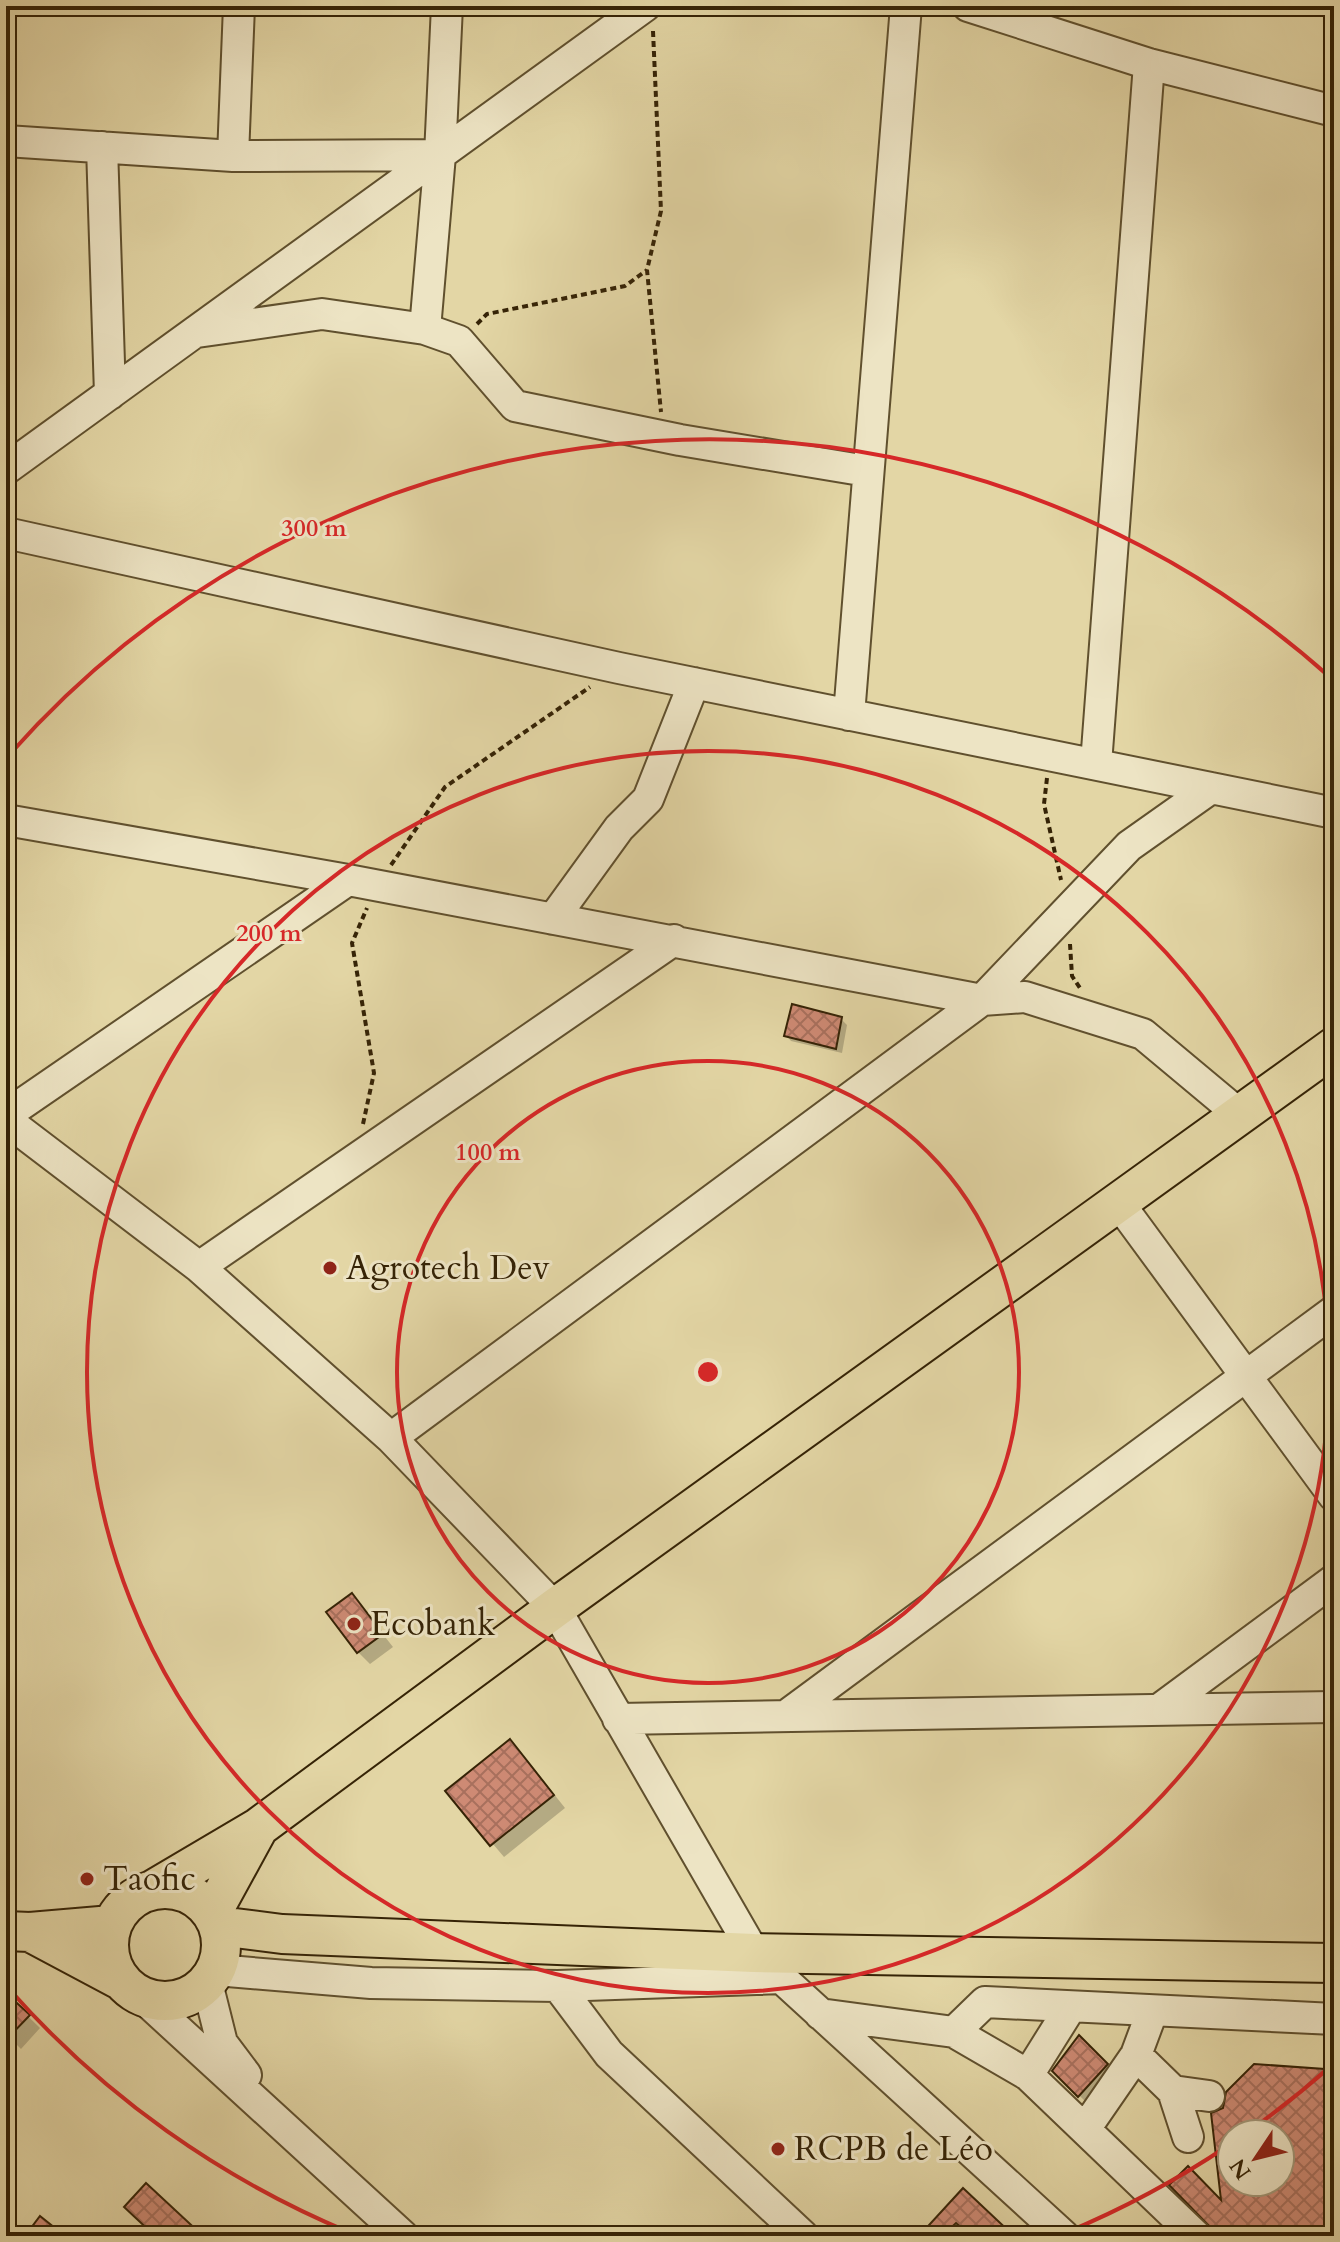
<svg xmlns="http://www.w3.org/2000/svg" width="1340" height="2242" viewBox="0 0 1340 2242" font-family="Cardo,serif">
  <defs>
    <pattern id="building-cross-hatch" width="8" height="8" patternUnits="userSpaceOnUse" patternTransform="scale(2)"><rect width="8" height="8" fill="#ce8a74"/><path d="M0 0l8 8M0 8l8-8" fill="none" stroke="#a8705d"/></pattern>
  </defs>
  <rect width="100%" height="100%" fill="#e3d6a5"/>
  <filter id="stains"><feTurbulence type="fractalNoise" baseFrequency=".0025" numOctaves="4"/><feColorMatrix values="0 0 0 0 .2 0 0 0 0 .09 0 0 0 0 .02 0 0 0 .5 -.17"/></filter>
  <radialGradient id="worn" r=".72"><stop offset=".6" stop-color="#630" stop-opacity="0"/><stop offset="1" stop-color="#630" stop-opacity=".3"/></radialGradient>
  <path fill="#0003" d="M 841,1019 L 847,1025 L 842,1053 L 791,1041 L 786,1035 Z
    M 352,1595 L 393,1647 L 370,1664 L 358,1652 Z
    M 522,1754 L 565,1808 L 504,1857 L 448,1791 Z
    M 6,1995 L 40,2028 L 21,2049 L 13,2041 L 6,2049 Z
    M 1079,2038 L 1112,2071 L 1085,2101 L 1054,2071 Z
    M 963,2191 L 1011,2236 L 972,2236 L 966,2230 L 960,2236 L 922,2236 Z"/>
  <path fill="url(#building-cross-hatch)" stroke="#352306" stroke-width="2" fill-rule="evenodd" d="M 792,1004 L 842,1017 L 836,1049 L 784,1036 Z
    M 352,1593 L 383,1634 L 357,1653 L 326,1612 Z
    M 510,1739 L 554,1795 L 490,1846 L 445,1791 Z
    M 6,1993 L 30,2015 L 6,2040 Z
    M 1079,2035 L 1108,2064 L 1078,2097 L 1052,2071 Z
    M 1254,2064 L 1325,2069 L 1334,2077 L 1334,2236 L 1219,2236 L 1169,2185 L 1188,2166 L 1221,2200 L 1211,2113 L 1223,2108 L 1226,2092 ZM 1232,2134 L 1280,2134 L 1280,2182 L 1232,2182 Z
    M 146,2183 L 203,2236 L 155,2236 L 124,2207 Z
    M 963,2188 L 1014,2236 L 971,2236 L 956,2223 L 942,2236 L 919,2236 Z
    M 40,2216 L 65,2236 L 25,2236 Z"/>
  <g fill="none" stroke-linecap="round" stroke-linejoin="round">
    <g stroke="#60502e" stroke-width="34">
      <path id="minor" d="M 968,6 L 1149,64 L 1334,111
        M 6,141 L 233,156 L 440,155
        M 102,147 L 110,394
        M 233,156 L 239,6
        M 425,329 L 440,155 L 447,6
        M 197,332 L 322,314 L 425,329 L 459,341 L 515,406 L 680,440 L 867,471
        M 6,469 L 645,6
        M 6,533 L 619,668 L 1334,813
        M 849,715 L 906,6
        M 1096,764 L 1149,64
        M 6,820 L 348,880 L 982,1000 L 1025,997 L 1143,1034 L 1240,1115
        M 553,919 L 619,828 L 648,799 L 694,683
        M 6,1115 L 348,880
        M 6,1120 L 199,1267 L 391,1438 L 555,1608 L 754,1953 L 1064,2236
        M 1118,1202 L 1334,1496
        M 199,1267 L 674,940
        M 391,1438 L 982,1000 L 1129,846 L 1211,788
        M 1161,1708 L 1334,1580
        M 787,1715 L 1334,1311
        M 618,1719 L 1334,1707
        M 216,1970 L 371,1983 L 558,1986 L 782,1978
        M 207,1983 L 222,2043 L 246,2075
        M 558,1986 L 609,2054 L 803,2236
        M 141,1996 L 403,2236
        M 820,2014 L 954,2032 L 1028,2075 L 1196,2236
        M 954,2032 L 985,2002 L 1334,2019
        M 1136,2055 L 1173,2091 L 1209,2096
        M 1028,2075 L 1070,2008
        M 1173,2091 L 1188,2137
        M 1085,2129 L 1136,2055 L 1152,2012"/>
    </g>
    <g stroke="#352306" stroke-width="42">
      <path id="major" d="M109 1945a56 56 0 1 1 112 0a56 56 0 1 1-112 0Z
        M 154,1889 L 259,1827 L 555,1608 L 1334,1047
        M 212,1913 L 259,1827
        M 219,1926 L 282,1934 L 754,1953 L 1334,1963
        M 6,1931 L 30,1932 L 112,1925
        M 30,1932 L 122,1981"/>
    </g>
    <path stroke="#352306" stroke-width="4" stroke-dasharray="6 4" stroke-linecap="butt" d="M 653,31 L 661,211 L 647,270 L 661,412
      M 477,324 L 487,314 L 625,286 L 647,270
      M 1047,778 L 1044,804 L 1061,880
      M 391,865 L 445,787 L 590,687
      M 1070,944 L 1072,976 L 1080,988
      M 363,1124 L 374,1073 L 352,943 L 367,908"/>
    <use href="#minor" stroke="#ede4c4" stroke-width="30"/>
    <use href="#major" stroke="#e3d6a5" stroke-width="38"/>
  </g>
  <g fill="none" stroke="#d62828" stroke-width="4">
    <circle cx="708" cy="1372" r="311"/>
    <circle cx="708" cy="1372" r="621"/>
    <path d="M1332 2065A932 932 0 0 1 1249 2131M1229 2145A932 932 0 0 1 1065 2233M351 2233A932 932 0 0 1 10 1990M10 754A932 932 0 0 1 1332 679"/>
  </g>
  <g fill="#8f2418" stroke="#ede4c4" stroke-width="3">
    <circle cx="330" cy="1268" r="8"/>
    <circle cx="354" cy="1624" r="8"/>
    <circle cx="87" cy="1879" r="8"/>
    <circle cx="778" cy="2149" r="8"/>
  </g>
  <g text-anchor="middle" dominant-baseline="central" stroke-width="6" stroke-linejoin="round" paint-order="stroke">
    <g font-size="34" fill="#352306" stroke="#ede4c4" text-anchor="start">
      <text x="346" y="1268">Agrotech Dev</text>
      <text x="370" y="1624">Ecobank</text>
      <text x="103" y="1879">Taofic</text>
      <text x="794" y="2149">RCPB de Léo</text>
    </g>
  </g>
  <circle cx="708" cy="1372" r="12" fill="#d62828" stroke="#ede4c4" stroke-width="4"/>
  <g font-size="24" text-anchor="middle" font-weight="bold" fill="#d62828" stroke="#ede4c4" stroke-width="6" stroke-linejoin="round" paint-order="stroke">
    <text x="314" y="536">300 m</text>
    <text x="269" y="941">200 m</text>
    <text x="488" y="1160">100 m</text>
  </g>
  <rect width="1340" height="2242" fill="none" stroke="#e3d6a5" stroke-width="32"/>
  <rect x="8" y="8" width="1324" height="2226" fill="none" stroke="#352306" stroke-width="4"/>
  <rect x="16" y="16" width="1308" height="2210" fill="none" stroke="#352306" stroke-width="2"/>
  <g transform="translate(1256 2158) rotate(235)"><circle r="38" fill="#ede4c4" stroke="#a39778" stroke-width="2"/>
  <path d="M0-6L14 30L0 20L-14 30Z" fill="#8f2418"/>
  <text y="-12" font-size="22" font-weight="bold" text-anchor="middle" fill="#352306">N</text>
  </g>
  <rect width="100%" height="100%" filter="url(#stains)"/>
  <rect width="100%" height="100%" fill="url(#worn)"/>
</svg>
